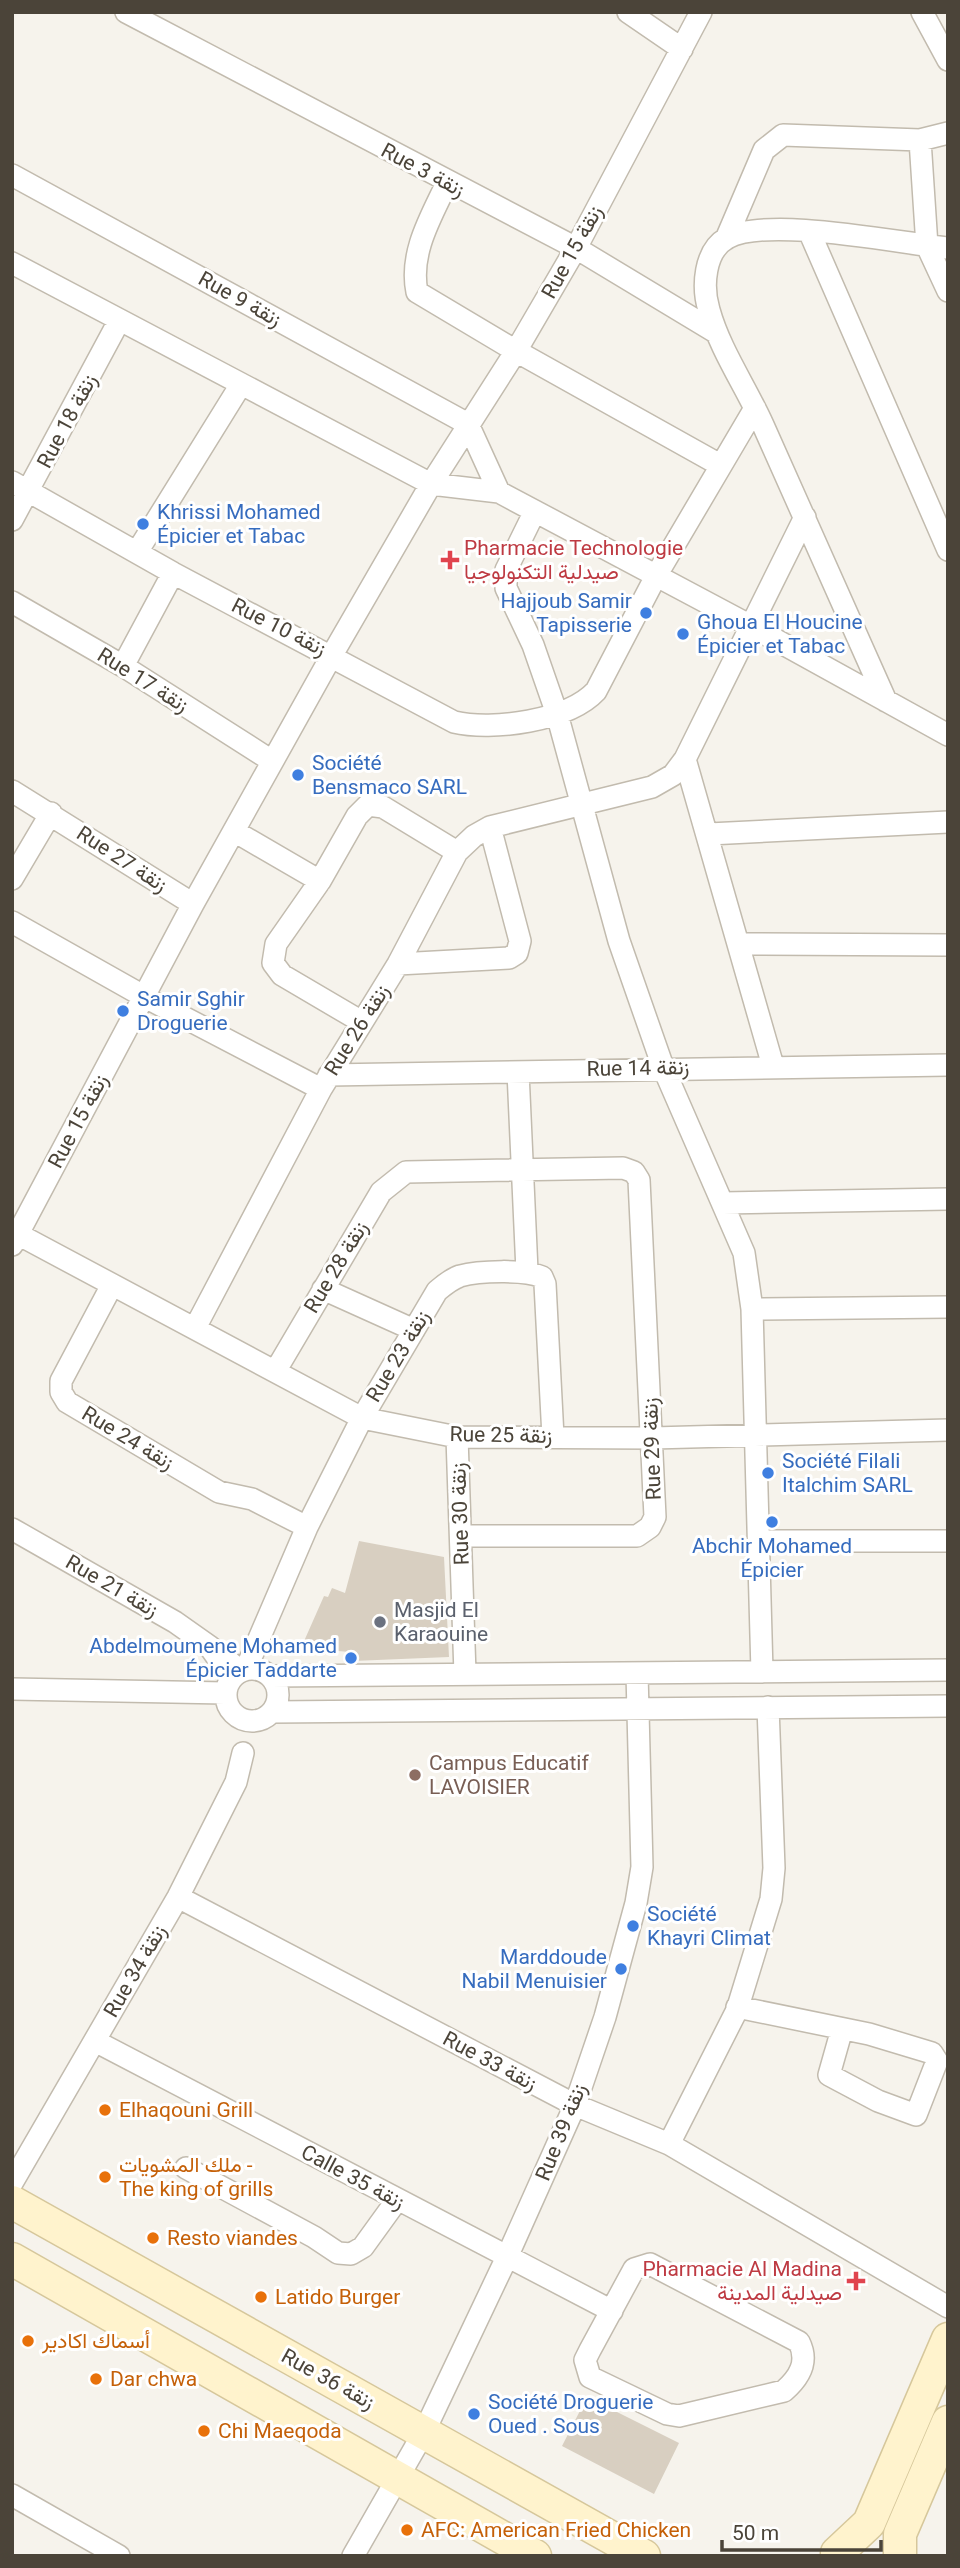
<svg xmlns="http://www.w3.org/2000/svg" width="960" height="2568" viewBox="0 0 960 2568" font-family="Roboto,Vazirmatn,sans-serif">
  <rect width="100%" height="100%" fill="#f6f3ec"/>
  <path fill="#d8cfc1" d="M 359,1541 L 444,1557 L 449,1657 L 353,1661 L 350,1652 L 301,1648 L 324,1596 L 328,1597 L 332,1588 L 345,1593 Z
    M 587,2397 L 679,2443 L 654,2494 L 562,2446 Z"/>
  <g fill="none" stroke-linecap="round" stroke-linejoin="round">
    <g stroke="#c2bbae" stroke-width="24">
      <path id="street" d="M 126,12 L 576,248 L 717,333
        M 628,12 L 682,49
        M 922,12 L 948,60
        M 920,140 L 927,246 L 948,291
        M 12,175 L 468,424 L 499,492
        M 447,183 C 431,217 409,253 417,292 L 516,351 L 720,465
        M 809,231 L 948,550
        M 726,239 L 764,150 L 783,135 L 920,140 L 948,133
        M 12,263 L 431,484 L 499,492 L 749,625 L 948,735
        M 12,482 L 173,573 L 454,722 C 492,731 568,721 596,691 L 656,576 L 755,408
        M 534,513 L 506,570 L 506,588 L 533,645 L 557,714 L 619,941 L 663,1067 L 744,1253 L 752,1309 L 762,1672
        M 12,520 L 119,321
        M 137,552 L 240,386
        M 12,602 L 123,666 L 272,761
        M 123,666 L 173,573
        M 886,701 C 845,609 804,517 763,425 C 746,387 720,350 709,310 C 702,287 704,251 727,238 C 768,216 898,243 948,248
        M 685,759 L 773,1066
        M 12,791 L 193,904
        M 234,831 L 320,881
        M 709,834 L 948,822
        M 12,879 L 51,813
        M 12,922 L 145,997 L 321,1089
        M 740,944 L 948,945
        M 398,964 L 509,958 L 517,953 L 520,941 L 490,827
        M 362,1022 L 282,975 L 273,963 L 276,944 L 320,881 L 357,816 L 368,805 L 383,807 L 457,852
        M 518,1072 L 527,1271
        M 329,1075 L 948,1065
        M 723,1203 L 948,1199
        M 12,1231 L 362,1418 L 457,1437 L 653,1438 L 948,1430
        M 12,1245 L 193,904 L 332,655 L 431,484 L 516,351 L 576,248 L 701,12
        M 112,1285 L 61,1381 L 61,1392 L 67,1402 L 219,1492 L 252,1499 L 307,1527
        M 323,1289 L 414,1330
        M 752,1309 L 948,1307
        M 195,1328 L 321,1089 L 398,964 L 457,852 L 474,836 L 490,827 L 652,787 L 673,775 L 685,759 L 805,517
        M 276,1370 L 381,1192 L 406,1172 L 623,1168 L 634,1172 L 639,1180 L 655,1517 L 650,1527 L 637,1536 L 462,1536
        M 457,1437 L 465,1674
        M 12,1529 L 175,1622 L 209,1646
        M 758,1541 L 948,1541
        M226 1695a26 26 0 1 1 52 0a26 26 0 1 1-52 0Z
        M 246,1669 L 307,1527 L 362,1418 L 437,1291 C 444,1285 451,1279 460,1276 C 478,1271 526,1269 542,1277 L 545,1284 L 553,1437
        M 271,1676 L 948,1670
        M 231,1677 L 209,1646 L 241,1671
        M 12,1689 L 225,1693
        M 272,1712 L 948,1706
        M 178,1897 L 575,2105 L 669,2144 L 948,2307
        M 737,2007 L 869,2034 L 932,2053 L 937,2061 L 916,2115 L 878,2101 L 829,2075 L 842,2029
        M 95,2041 L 612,2311
        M 669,2144 L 737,2010 L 771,1899 L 774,1868 L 768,1707
        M 186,2168 L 314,2237 L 338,2253 L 351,2254 L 363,2247 L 397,2200
        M 12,2183 L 178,1897 L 236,1782 L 243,1753
        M 650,2264 L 799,2342 C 809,2362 799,2378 784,2391 L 679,2416 L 667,2414 L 590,2377 L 585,2360 L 590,2350 L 634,2269 Z
        M 12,2495 L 119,2556
        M 353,2556 L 424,2432 L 507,2257 L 575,2105 L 605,2017 L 636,1903 L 642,1867 L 637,1673"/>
    </g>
    <g stroke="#d6c79b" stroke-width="35">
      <path id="secondary" d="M 12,2202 L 644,2556
        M 12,2259 L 535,2556
        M 837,2553 L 869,2523 L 948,2339
        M 900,2556 L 900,2534 L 948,2422"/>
    </g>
    <use href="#street" stroke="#fff" stroke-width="21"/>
    <use href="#secondary" stroke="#fff3cd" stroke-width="32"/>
  </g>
  <g fill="#3f7fe0" stroke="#fff" stroke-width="2.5">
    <circle cx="143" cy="524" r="7"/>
    <circle cx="646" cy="613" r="7"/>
    <circle cx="683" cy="634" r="7"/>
    <circle cx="298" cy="775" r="7"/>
    <circle cx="123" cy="1011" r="7"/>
    <circle cx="768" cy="1473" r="7"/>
    <circle cx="772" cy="1522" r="7"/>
    <circle cx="351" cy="1658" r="7"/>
    <circle cx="633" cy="1926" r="7"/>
    <circle cx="621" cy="1969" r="7"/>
    <circle cx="474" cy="2414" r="7"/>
  </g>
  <g fill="#e0444e" stroke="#fff" stroke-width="2.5">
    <path d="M446.5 549.5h7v7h7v7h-7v7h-7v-7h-7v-7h7z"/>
    <path d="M852.5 2270.5h7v7h7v7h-7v7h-7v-7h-7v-7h7z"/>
  </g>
  <circle fill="#6b7280" stroke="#fff" stroke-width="2.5" cx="380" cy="1622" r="7"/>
  <circle fill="#8d6e63" stroke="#fff" stroke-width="2.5" cx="415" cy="1775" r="7"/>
  <g fill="#e8710a" stroke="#fff" stroke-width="2.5">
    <circle cx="105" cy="2110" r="7"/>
    <circle cx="105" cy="2177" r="7"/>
    <circle cx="153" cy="2238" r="7"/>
    <circle cx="261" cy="2297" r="7"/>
    <circle cx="28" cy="2341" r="7"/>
    <circle cx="96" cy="2379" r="7"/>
    <circle cx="204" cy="2431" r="7"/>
    <circle cx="407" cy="2530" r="7"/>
  </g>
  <g text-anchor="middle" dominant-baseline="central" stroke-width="6" stroke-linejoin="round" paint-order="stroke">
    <g font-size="21" fill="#4b4439" stroke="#fff">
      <text transform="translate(423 170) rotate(28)">Rue 3 زنقة</text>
      <text transform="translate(572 252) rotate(-61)">Rue 15 زنقة</text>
      <text transform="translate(240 299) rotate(29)">Rue 9 زنقة</text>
      <text transform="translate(67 421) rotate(-62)">Rue 18 زنقة</text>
      <text transform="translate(279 627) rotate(27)">Rue 10 زنقة</text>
      <text transform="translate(143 680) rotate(32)">Rue 17 زنقة</text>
      <text transform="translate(122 859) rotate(33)">Rue 27 زنقة</text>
      <text transform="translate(357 1030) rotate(-58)">Rue 26 زنقة</text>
      <text transform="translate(638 1068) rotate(-1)">Rue 14 زنقة</text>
      <text transform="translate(78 1121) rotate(-62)">Rue 15 زنقة</text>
      <text transform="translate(336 1267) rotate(-59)">Rue 28 زنقة</text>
      <text transform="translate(398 1356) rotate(-59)">Rue 23 زنقة</text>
      <text transform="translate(501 1435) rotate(1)">Rue 25 زنقة</text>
      <text transform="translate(128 1438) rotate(31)">Rue 24 زنقة</text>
      <text transform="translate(652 1449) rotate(-92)">Rue 29 زنقة</text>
      <text transform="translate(460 1514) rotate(-92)">Rue 30 زنقة</text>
      <text transform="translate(112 1586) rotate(30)">Rue 21 زنقة</text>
      <text transform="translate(135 1971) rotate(-60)">Rue 34 زنقة</text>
      <text transform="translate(490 2061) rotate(28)">Rue 33 زنقة</text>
      <text transform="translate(561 2132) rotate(-68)">Rue 39 زنقة</text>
      <text transform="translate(353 2177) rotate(28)">Calle 35 زنقة</text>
      <text transform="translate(328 2379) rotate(29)">Rue 36 زنقة</text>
    </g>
    <g font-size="21" fill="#366cbe" stroke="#fff" text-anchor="start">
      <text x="157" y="512">Khrissi Mohamed<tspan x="157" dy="24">Épicier et Tabac</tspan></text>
      <text x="632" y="601" text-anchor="end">Hajjoub Samir<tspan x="632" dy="24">Tapisserie</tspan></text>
      <text x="697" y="622">Ghoua El Houcine<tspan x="697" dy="24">Épicier et Tabac</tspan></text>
      <text x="312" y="763">Société<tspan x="312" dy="24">Bensmaco SARL</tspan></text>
      <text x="137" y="999">Samir Sghir<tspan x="137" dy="24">Droguerie</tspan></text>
      <text x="782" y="1461">Société Filali<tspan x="782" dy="24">Italchim SARL</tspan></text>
      <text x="772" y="1546" text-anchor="middle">Abchir Mohamed<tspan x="772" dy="24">Épicier</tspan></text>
      <text x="337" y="1646" text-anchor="end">Abdelmoumene Mohamed<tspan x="337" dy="24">Épicier Taddarte</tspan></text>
      <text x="647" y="1914">Société<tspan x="647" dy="24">Khayri Climat</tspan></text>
      <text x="607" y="1957" text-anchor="end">Marddoude<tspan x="607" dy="24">Nabil Menuisier</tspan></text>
      <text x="488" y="2402">Société Droguerie<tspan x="488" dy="24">Oued . Sous</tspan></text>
    </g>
    <g font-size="21" fill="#be3a42" stroke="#fff" text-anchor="start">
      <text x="464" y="548">Pharmacie Technologie<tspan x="464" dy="24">صيدلية التكنولوجيا</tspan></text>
      <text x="842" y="2269" text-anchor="end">Pharmacie Al Madina<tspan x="842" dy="24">صيدلية المدينة</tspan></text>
    </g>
    <g font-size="21" fill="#5b616d" stroke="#fff" text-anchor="start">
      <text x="394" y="1610">Masjid El<tspan x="394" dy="24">Karaouine</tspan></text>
    </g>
    <g font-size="21" fill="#785e54" stroke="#fff" text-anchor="start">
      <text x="429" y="1763">Campus Educatif<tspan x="429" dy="24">LAVOISIER</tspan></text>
    </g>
    <g font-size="21" fill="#c56008" stroke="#fff" text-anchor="start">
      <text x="119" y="2110">Elhaqouni Grill</text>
      <text x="119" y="2165">ملك المشويات -<tspan x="119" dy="24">The king of grills</tspan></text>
      <text x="167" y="2238">Resto viandes</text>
      <text x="275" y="2297">Latido Burger</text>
      <text x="42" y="2341">أسماك اكادير</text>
      <text x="110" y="2379">Dar chwa</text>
      <text x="218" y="2431">Chi Maeqoda</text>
      <text x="421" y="2530">AFC: American Fried Chicken</text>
    </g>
  </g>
  <rect width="960" height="2568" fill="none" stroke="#4b4439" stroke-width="28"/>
  <path d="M722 2540v10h159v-10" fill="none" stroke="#4b4439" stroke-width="3.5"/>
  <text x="732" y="2540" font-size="21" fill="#4b4439" stroke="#ffffff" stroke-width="5" paint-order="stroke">50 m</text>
</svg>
